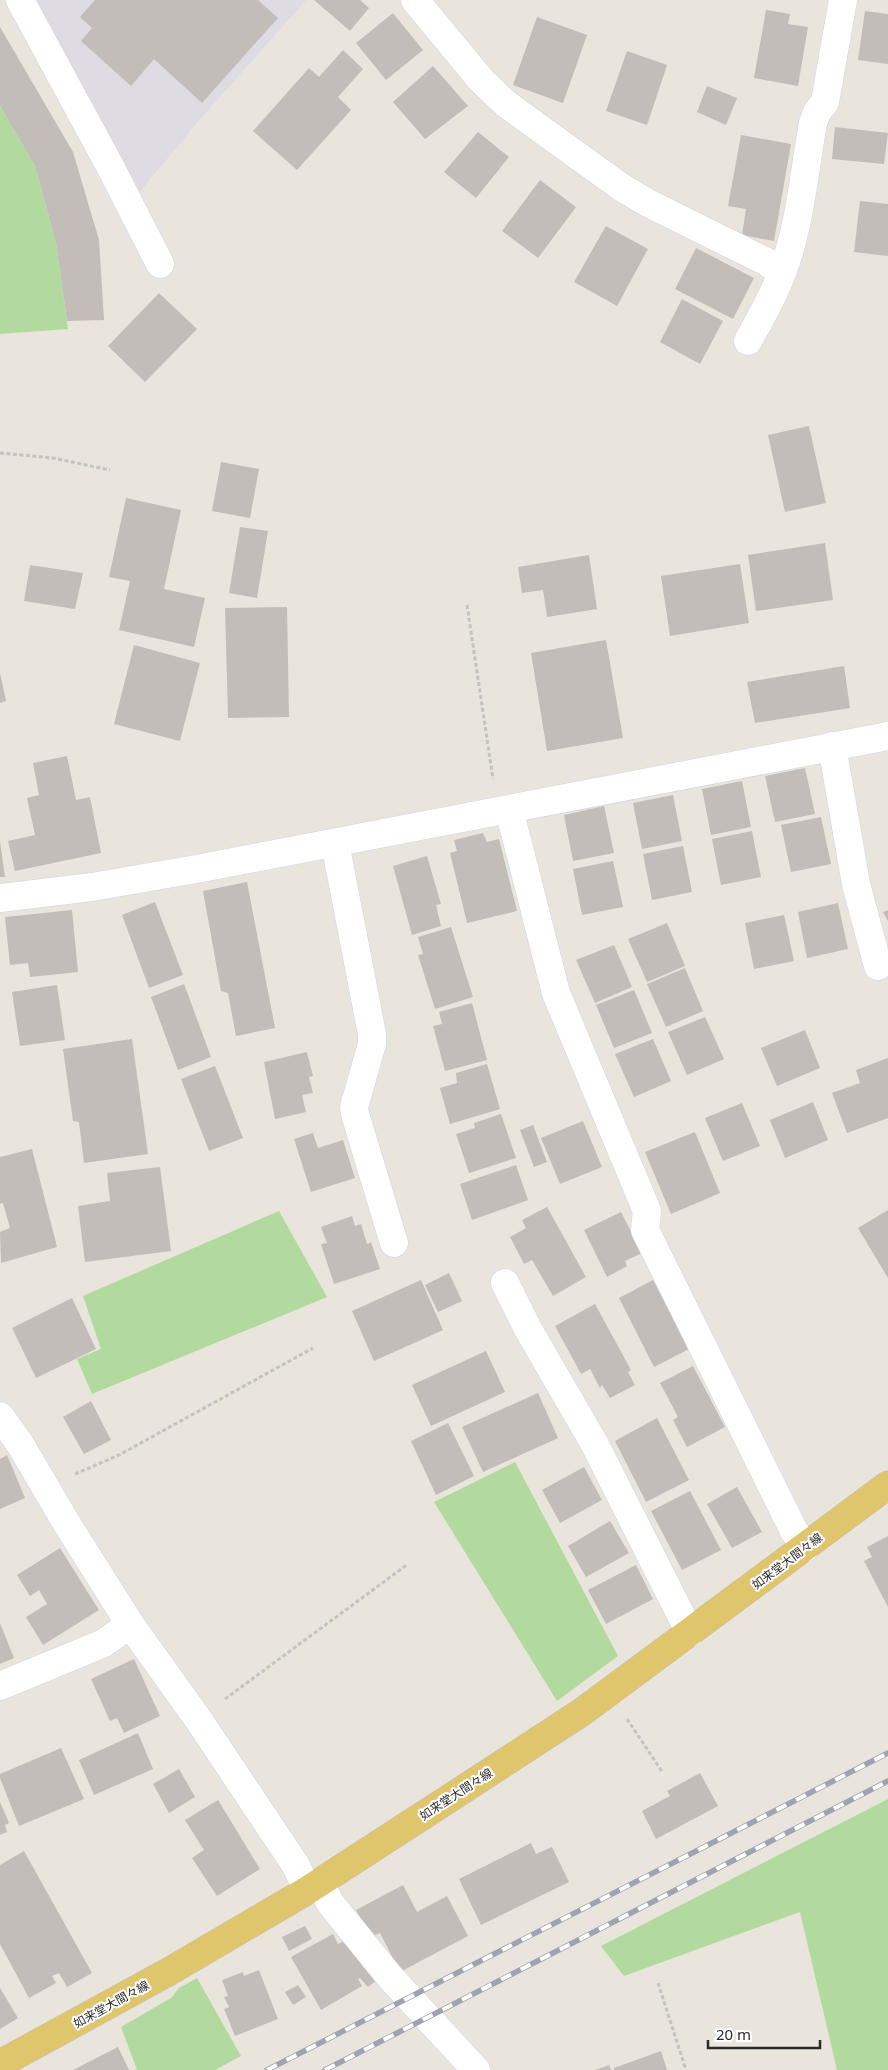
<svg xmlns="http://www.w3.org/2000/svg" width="888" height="2070" viewBox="0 0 888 2070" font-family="'Noto Sans','Noto Sans JP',sans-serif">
  <rect width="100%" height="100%" fill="#e9e4dc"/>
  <path fill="#dedce2" d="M 32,0 L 306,0 L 202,117 L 138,194 Z"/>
  <path fill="#b2da9e" d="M 0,106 L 35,166 L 56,243 L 68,329 L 0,334 Z
    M 279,1211 L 327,1297 L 92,1394 L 77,1359 L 101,1349 L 83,1296 Z
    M 515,1462 L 618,1656 L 557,1701 L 434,1502 Z
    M 888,1799 L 888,2070 L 837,2070 L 800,1912 L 624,1976 L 601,1946 Z
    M 197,1978 L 241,2056 L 215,2070 L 137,2070 L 121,2027 L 171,1998 L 179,1988 Z"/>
  <path fill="#c2bdb8" d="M 95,0 L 258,0 L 278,18 L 202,103 L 154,59 L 131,86 L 81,41 L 92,28 L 80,17 Z
    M 314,0 L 360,0 L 369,8 L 350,31 Z
    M 766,10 L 790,14 L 788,24 L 808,27 L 798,86 L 754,78 Z
    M 865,11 L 888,14 L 888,64 L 858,60 Z
    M 393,13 L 423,50 L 386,80 L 356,43 Z
    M 537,17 L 587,35 L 563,103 L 513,85 Z
    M 0,27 L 73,152 L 99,240 L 104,320 L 67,321 L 56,243 L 35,166 L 0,106 Z
    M 343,50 L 363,69 L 338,97 L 351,110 L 297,170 L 253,131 L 309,68 L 319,77 Z
    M 627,51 L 667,65 L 647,125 L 606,111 Z
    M 433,66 L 468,106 L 425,139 L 393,102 Z
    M 707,86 L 737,98 L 726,125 L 697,112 Z
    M 835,127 L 888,133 L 884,164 L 832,159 Z
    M 478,132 L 509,157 L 476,198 L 444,172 Z
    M 741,135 L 791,144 L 774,241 L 742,235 L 746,209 L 728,206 Z
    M 540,180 L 576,207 L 538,258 L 502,231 Z
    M 860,201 L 888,204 L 888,256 L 854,252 Z
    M 606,226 L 648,249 L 617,306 L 574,282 Z
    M 696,248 L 754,278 L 733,319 L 675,289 Z
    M 159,293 L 197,329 L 145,382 L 108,346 Z
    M 682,299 L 723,321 L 700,364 L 660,342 Z
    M 809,426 L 826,503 L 785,512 L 768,435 Z
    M 221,462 L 259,469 L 250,518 L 212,511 Z
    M 126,498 L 181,510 L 164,589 L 205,598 L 194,647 L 119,630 L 130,581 L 109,577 Z
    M 240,527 L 268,531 L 257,598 L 229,593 Z
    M 825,543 L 833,600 L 756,611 L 748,555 Z
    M 589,555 L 597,609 L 547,617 L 543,590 L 522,593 L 518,567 Z
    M 740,564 L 749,623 L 670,636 L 661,576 Z
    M 30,565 L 83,573 L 75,609 L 24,601 Z
    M 287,607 L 289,717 L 228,718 L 225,608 Z
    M 606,640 L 623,738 L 547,751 L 531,653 Z
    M 134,645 L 200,663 L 180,741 L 114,724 Z
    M 844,666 L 850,708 L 755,723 L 747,682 Z
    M 0,673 L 6,701 L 0,703 Z
    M 67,756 L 76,800 L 90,797 L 101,853 L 15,871 L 8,841 L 35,835 L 27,798 L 39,795 L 33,763 Z
    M 805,768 L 815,814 L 775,822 L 765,776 Z
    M 742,781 L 751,827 L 711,835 L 702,789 Z
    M 673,795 L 682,841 L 642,849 L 633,803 Z
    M 604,806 L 614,853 L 573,861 L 564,815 Z
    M 821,817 L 831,864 L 791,872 L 781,825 Z
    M 752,831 L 761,877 L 721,885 L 712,839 Z
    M 483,833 L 487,842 L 499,839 L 517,911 L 467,923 L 450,853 L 457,851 L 454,840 Z
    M 0,841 L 5,877 L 0,877 Z
    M 683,846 L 692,892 L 652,900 L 643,854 Z
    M 427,856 L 441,904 L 436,905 L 441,926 L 412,935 L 393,866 Z
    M 613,861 L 623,907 L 582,915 L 573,869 Z
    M 247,882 L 275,1028 L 236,1036 L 228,993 L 221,991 L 203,891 Z
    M 155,902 L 183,975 L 149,988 L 122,915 Z
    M 838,903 L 848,949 L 807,958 L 798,912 Z
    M 72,910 L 78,972 L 30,977 L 28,963 L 10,965 L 5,917 Z
    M 888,910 L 888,921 L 883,912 Z
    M 784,915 L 794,961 L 754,969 L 745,923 Z
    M 667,923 L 685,966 L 647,982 L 628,939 Z
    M 451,927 L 473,997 L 435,1009 L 418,955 L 423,954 L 418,937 Z
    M 614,945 L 632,987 L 595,1003 L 576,960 Z
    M 685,968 L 703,1011 L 666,1027 L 647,984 Z
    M 184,984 L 211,1057 L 178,1070 L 151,997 Z
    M 57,985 L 65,1040 L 20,1046 L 12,992 Z
    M 634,990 L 652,1033 L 614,1048 L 596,1005 Z
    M 472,1003 L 487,1060 L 445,1071 L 433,1026 L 442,1024 L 439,1012 Z
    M 705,1017 L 724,1059 L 687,1075 L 668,1032 Z
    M 805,1030 L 820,1068 L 777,1086 L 761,1048 Z
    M 132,1039 L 148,1154 L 84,1163 L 79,1122 L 73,1121 L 63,1049 Z
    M 653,1039 L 671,1081 L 634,1097 L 615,1054 Z
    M 307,1052 L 313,1076 L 309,1077 L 313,1093 L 302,1095 L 306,1112 L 275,1119 L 264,1062 Z
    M 888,1058 L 888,1118 L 847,1133 L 832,1093 L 860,1083 L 856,1070 Z
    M 487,1064 L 500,1109 L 450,1124 L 440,1088 L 457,1083 L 456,1073 Z
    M 215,1066 L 243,1138 L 209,1151 L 181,1079 Z
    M 813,1102 L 828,1140 L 785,1158 L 770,1120 Z
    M 742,1103 L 760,1146 L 723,1161 L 705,1118 Z
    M 501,1114 L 516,1158 L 469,1173 L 456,1134 L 475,1128 L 474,1123 Z
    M 583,1121 L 602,1167 L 560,1184 L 541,1138 Z
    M 533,1125 L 547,1162 L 534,1167 L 520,1130 Z
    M 695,1132 L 720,1193 L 671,1214 L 645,1152 Z
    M 313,1133 L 318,1148 L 343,1140 L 355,1178 L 311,1192 L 294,1139 Z
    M 32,1149 L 57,1247 L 1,1263 L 0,1232 L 10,1228 L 3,1203 L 0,1204 L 0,1157 Z
    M 516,1165 L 528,1200 L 472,1220 L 460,1184 Z
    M 160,1167 L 171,1251 L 85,1262 L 78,1206 L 110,1201 L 107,1173 Z
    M 547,1207 L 586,1277 L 553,1296 L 532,1260 L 524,1264 L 510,1237 L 526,1228 L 522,1220 Z
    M 888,1210 L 888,1278 L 858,1228 Z
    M 621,1212 L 642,1253 L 625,1261 L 627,1266 L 607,1277 L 584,1230 Z
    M 352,1216 L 355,1226 L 361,1224 L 367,1244 L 371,1242 L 380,1269 L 334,1284 L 321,1244 L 327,1243 L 321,1227 Z
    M 449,1273 L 462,1301 L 438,1312 L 425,1285 Z
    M 421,1280 L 443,1330 L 374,1361 L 352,1311 Z
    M 653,1280 L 689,1349 L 654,1367 L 619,1298 Z
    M 72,1298 L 96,1349 L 36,1378 L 12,1328 Z
    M 595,1304 L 631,1370 L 628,1372 L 635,1385 L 610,1398 L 602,1385 L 600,1388 L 590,1369 L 581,1374 L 555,1326 Z
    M 486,1351 L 505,1392 L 431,1426 L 412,1385 Z
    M 693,1366 L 725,1427 L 687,1447 L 673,1420 L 678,1417 L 660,1383 Z
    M 538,1393 L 558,1438 L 483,1472 L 462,1427 Z
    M 91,1401 L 111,1440 L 84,1454 L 63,1417 Z
    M 657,1418 L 689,1480 L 646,1502 L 615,1441 Z
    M 448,1423 L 474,1476 L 436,1495 L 411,1441 Z
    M 7,1455 L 25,1498 L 0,1509 L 0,1459 Z
    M 584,1467 L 602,1500 L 560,1523 L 542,1490 Z
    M 737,1487 L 762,1532 L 732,1548 L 707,1504 Z
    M 690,1491 L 721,1550 L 682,1570 L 651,1511 Z
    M 610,1521 L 629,1553 L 586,1577 L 568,1546 Z
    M 888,1536 L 888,1607 L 864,1561 L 872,1557 L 867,1547 Z
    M 60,1548 L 99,1610 L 43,1645 L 26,1617 L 47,1604 L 39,1590 L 30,1596 L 17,1575 Z
    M 636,1565 L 653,1599 L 606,1624 L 588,1590 Z
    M 0,1623 L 14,1658 L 0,1664 Z
    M 134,1659 L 160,1716 L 124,1733 L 117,1718 L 110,1721 L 91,1679 Z
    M 138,1733 L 153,1769 L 94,1795 L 79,1760 Z
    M 61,1748 L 84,1799 L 19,1826 L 0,1778 L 0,1774 Z
    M 179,1769 L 195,1797 L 169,1813 L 153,1784 Z
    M 700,1773 L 718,1806 L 656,1839 L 642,1811 L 670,1796 L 667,1791 Z
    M 218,1800 L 260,1869 L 217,1896 L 192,1858 L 204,1850 L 185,1820 Z
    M 0,1802 L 9,1823 L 5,1825 L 7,1832 L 0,1835 Z
    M 531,1843 L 536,1854 L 552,1847 L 569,1882 L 481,1925 L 459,1879 Z
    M 24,1851 L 92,1973 L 67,1987 L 59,1973 L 52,1976 L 56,1983 L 29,1998 L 0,1944 L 0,1865 Z
    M 403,1885 L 417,1912 L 447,1896 L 468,1936 L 400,1972 L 380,1933 L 371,1937 L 356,1910 Z
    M 305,1926 L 312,1939 L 289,1951 L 282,1937 Z
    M 333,1934 L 338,1944 L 349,1938 L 381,1977 L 368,1987 L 360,1978 L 358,1979 L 362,1986 L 321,2010 L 291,1957 Z
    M 259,1970 L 278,2019 L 235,2036 L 224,2009 L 229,2007 L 224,1997 L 228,1996 L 222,1980 L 243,1972 L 244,1976 Z
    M 298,1985 L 306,1997 L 293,2005 L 285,1992 Z
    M 0,1988 L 18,2018 L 0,2029 Z
    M 118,2047 L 129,2070 L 73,2070 Z
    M 661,2051 L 667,2070 L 614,2070 L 614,2068 Z
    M 609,2065 L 611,2070 L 595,2070 Z"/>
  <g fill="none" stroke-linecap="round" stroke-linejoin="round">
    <g stroke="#d1d4e0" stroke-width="29">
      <path id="minor" d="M 20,0 L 111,168 L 160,264
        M 415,0 L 481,80 L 505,103 L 535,125 L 621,187 L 648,203 L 767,262 L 782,273
        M 748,341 C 760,319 773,297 782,273 C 800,226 804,173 813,123 L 817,112 L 825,102 L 843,0
        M 832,746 L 856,884 L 878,966
        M 509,809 L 556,993 L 647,1211 L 645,1230 L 793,1529 L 805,1548
        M 335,843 L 372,1034 L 372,1044 L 354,1107 L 355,1114 L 394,1243
        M 0,898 L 92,887 L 202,868 L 888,736
        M 505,1283 L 528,1329 L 594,1443 L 690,1633
        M 0,1416 L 20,1444 L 67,1524 L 130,1624 L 198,1719 L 295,1864 L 308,1890
        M 0,1686 L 104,1643 L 130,1624
        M 319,1883 L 331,1904 L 390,1977 L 476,2070"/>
    </g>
    <g stroke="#c3c3c3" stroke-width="29">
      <path id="major" d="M 0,2064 L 170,1971 L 308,1890 L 470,1785 L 582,1712 L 888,1485"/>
    </g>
    <path stroke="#c3c3c3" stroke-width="3" stroke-dasharray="4 2.5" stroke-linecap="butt" d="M 0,453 L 53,458 L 110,470
      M 467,605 L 493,779
      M 75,1474 L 119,1455 L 313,1348
      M 225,1699 L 408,1564
      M 627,1719 L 663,1773
      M 658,1983 L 686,2070"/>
    <use href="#minor" stroke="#fff" stroke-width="28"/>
    <use href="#major" stroke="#dfc56b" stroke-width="28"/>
    <g stroke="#9fa2b1" stroke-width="5.5">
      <path id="rail" d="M 267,2070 L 888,1753
        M 325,2070 L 888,1781"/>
    </g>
    <use href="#rail" stroke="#fff" stroke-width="4" stroke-dasharray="11" stroke-linecap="butt"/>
  </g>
  <g text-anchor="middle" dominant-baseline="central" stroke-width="4" stroke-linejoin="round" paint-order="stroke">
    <g font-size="12" fill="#292929" stroke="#fff">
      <text transform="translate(787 1561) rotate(-37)">如来堂大間々線</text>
      <text transform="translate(456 1794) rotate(-33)">如来堂大間々線</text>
      <text transform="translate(111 2004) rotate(-29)">如来堂大間々線</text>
    </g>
  </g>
  <path d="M708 2040v8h112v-8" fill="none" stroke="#292929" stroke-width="2.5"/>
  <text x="716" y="2040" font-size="15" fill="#292929" stroke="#ffffff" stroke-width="4" paint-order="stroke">20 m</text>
</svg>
